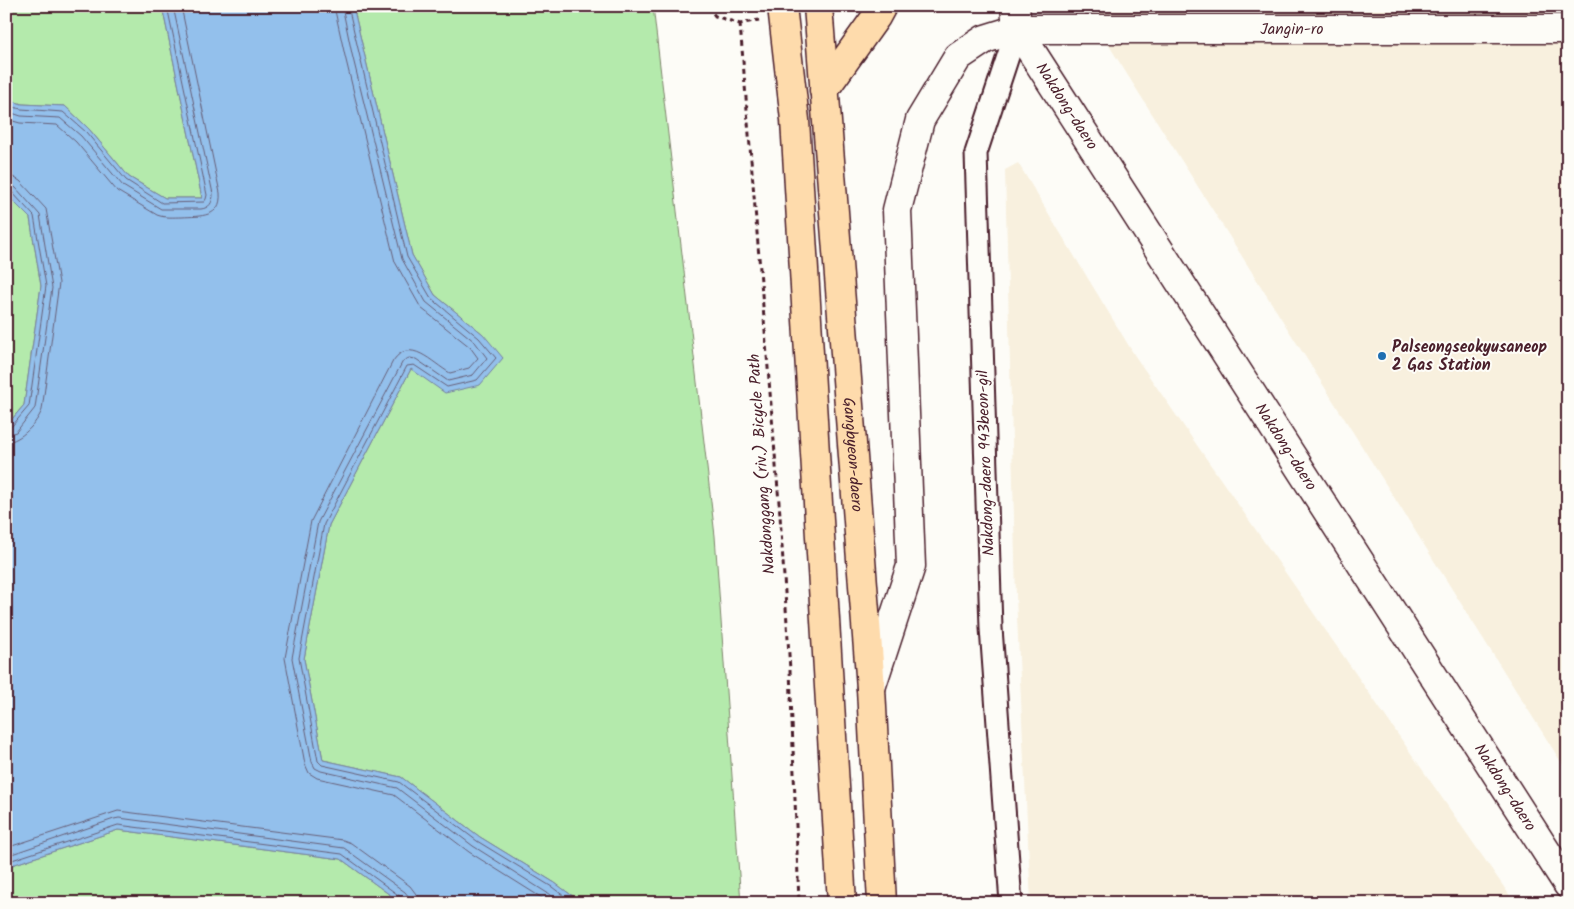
<svg xmlns="http://www.w3.org/2000/svg" width="1574" height="909" viewBox="0 0 1574 909" font-family="Kalam,sans-serif">
  <rect width="100%" height="100%" fill="#fdfcf7"/>
  <filter id="ink" filterUnits="userSpaceOnUse"><feTurbulence type="fractalNoise" baseFrequency=".02" numOctaves="2"/><feDisplacementMap in="SourceGraphic" scale="10" xChannelSelector="R" yChannelSelector="G"/><feConvolveMatrix kernelMatrix="1 2 1 2 8 2 1 2 1" color-interpolation-filters="sRGB"/></filter>
  <g filter="url(#ink)">
    <path fill="#f8f0de" d="M 1084,6 L 1568,6 L 1568,773 Z
      M 1018,163 L 1135,356 L 1515,903 L 1031,903 L 1016,597 L 1005,170 Z"/>
    <path fill="#b4eaac" stroke="#7f846c" d="M 6,6 L 162,6 L 202,198 L 165,198 L 129,177 L 89,129 L 65,106 L 22,104 L 6,99 Z
      M 353,6 L 653,6 L 715,536 L 741,903 L 582,903 L 555,883 L 480,837 L 401,777 L 323,760 L 304,659 L 329,525 L 411,369 L 483,334 L 435,295 L 412,255 Z
      M 6,194 L 30,218 L 41,286 L 24,405 L 6,426 Z
      M 118,830 L 341,859 L 401,903 L 6,903 L 6,867 Z"/>
    <path fill="#93c0ec" stroke="#76809f" d="M 162,6 L 353,6 L 412,255 L 435,295 L 483,334 L 503,358 L 480,385 L 445,393 L 411,369 L 329,525 L 304,659 L 323,760 L 401,777 L 480,837 L 555,883 L 582,903 L 401,903 L 341,859 L 118,830 L 6,867 L 6,426 L 24,405 L 41,286 L 30,218 L 6,194 L 6,99 L 22,104 L 65,106 L 89,129 L 129,177 L 165,198 L 202,198 Z"/>
    <g fill="none" stroke-linecap="round" stroke-linejoin="round">
      <path stroke="#675f78" stroke-width="1" d="M 334,6 L 345,56 L 395,262 L 421,308 L 470,347 L 478,358 L 469,368 L 450,373 C 432,363 410,336 393,361 L 311,521 L 285,658 L 305,764 L 309,773 L 317,778 L 394,795 L 469,852 L 550,903
        M 342,6 L 352,54 L 402,259 L 426,302 L 475,342 L 487,358 L 473,375 L 448,381 L 416,359 L 409,358 L 403,361 L 318,522 L 292,658 L 312,762 L 315,768 L 321,771 L 397,788 L 473,846 L 563,903
        M 348,6 L 407,257 L 431,298 L 479,338 L 496,358 L 477,380 L 447,387 L 414,365 L 407,366 L 324,524 L 299,658 L 318,761 L 322,765 L 399,782 L 477,841 L 552,887 L 573,903
        M 6,105 L 21,109 L 63,112 L 86,132 L 126,180 L 162,203 L 204,202 L 206,199 L 207,195 L 167,6
        M 6,111 L 21,116 L 60,118 L 81,136 L 123,186 L 161,209 L 201,209 C 209,208 213,203 213,194 L 173,6
        M 6,119 L 20,123 L 57,125 L 76,142 L 117,191 L 157,215 C 165,218 173,217 182,217 C 200,216 222,218 220,193 L 181,6
        M 6,177 L 13,177 L 20,181 L 46,209 L 59,283 L 42,410 C 37,423 21,441 6,442
        M 6,184 L 12,185 L 16,188 L 40,215 L 52,288 L 35,408 L 16,432 L 6,435
        M 6,191 L 12,192 L 34,216 L 46,286 L 29,406 L 12,426 L 6,428
        M 6,848 L 118,811 L 343,840 L 351,843 L 410,886 L 416,894 L 417,903
        M 6,856 L 114,819 L 119,818 L 344,848 L 405,892 L 409,897 L 410,903
        M 6,862 L 118,825 L 342,854 L 401,897 L 403,903"/>
      <g stroke="#4a1f2b" stroke-width="25">
        <path id="minor" d="M 1011,903 L 991,628 L 976,153 L 1017,29"/>
      </g>
      <g stroke="#4a1f2b" stroke-width="31">
        <g id="secondary">
          <path id="s1" d="M 1015,6 L 1017,29 L 1568,885"/>
          <path id="s2" d="M 871,688 L 911,566 L 897,210 L 920,120 L 958,57 L 985,39 L 1017,29 L 1568,29"/>
        </g>
      </g>
      <g stroke="#4a1f2b" stroke-width="31">
        <g id="trunk">
          <path d="M 782,6 L 795,120 L 842,903"/>
          <path id="s3" d="M 818,6 L 871,688 L 882,903"/>
          <path d="M 824,90 L 876,17 L 882,6"/>
        </g>
      </g>
      <path stroke="#4a1f2b" stroke-width="3" stroke-dasharray="5 4" stroke-linecap="butt" d="M 708,6 L 715,16 L 740,24 L 759,20
        M 740,24 L 780,515 L 790,670 L 799,903"/>
      <use href="#minor" stroke="#fdfcf7" stroke-width="21"/>
      <use href="#secondary" stroke="#fdfcf7" stroke-width="28"/>
      <use href="#trunk" stroke="#fedbac" stroke-width="28"/>
    </g>
  </g>
  <circle fill="#1f6fb2" stroke="#fdfcf7" stroke-width="2" cx="1382" cy="356" r="5"/>
  <g text-anchor="middle" dominant-baseline="central" stroke-width="4" stroke-linejoin="round" paint-order="stroke">
    <g font-size="16" fill="#4a1f2b" stroke="#fdfcf7">
      <text stroke="none"><textPath href="#s2" startOffset="992">Jangin-ro</textPath></text>
      <text stroke="none"><textPath href="#s1" startOffset="115">Nakdong-daero</textPath></text>
      <text stroke="none"><textPath href="#s1" startOffset="520">Nakdong-daero</textPath></text>
      <text stroke="none"><textPath href="#s3" startOffset="450">Gangbyeon-daero</textPath></text>
      <text transform="translate(986 463) rotate(-92)">Nakdong-daero 943beon-gil</text>
      <text transform="translate(762 464) rotate(-94)">Nakdonggang (riv.) Bicycle Path</text>
      <text stroke="none"><textPath href="#s1" startOffset="925">Nakdong-daero</textPath></text>
    </g>
    <g font-size="16" font-weight="bold" fill="#4a1f2b" stroke="#fdfcf7" text-anchor="start">
      <text x="1392" y="347">Palseongseokyusaneop<tspan x="1392" dy="18">2 Gas Station</tspan></text>
    </g>
  </g>
  <rect width="1574" height="909" fill="none" stroke="#fdfcf7" stroke-width="25"/>
  <rect x="12" y="12" width="1549" height="884" fill="none" stroke="#4a1f2b" stroke-width="2" filter="url(#ink)"/>
</svg>
